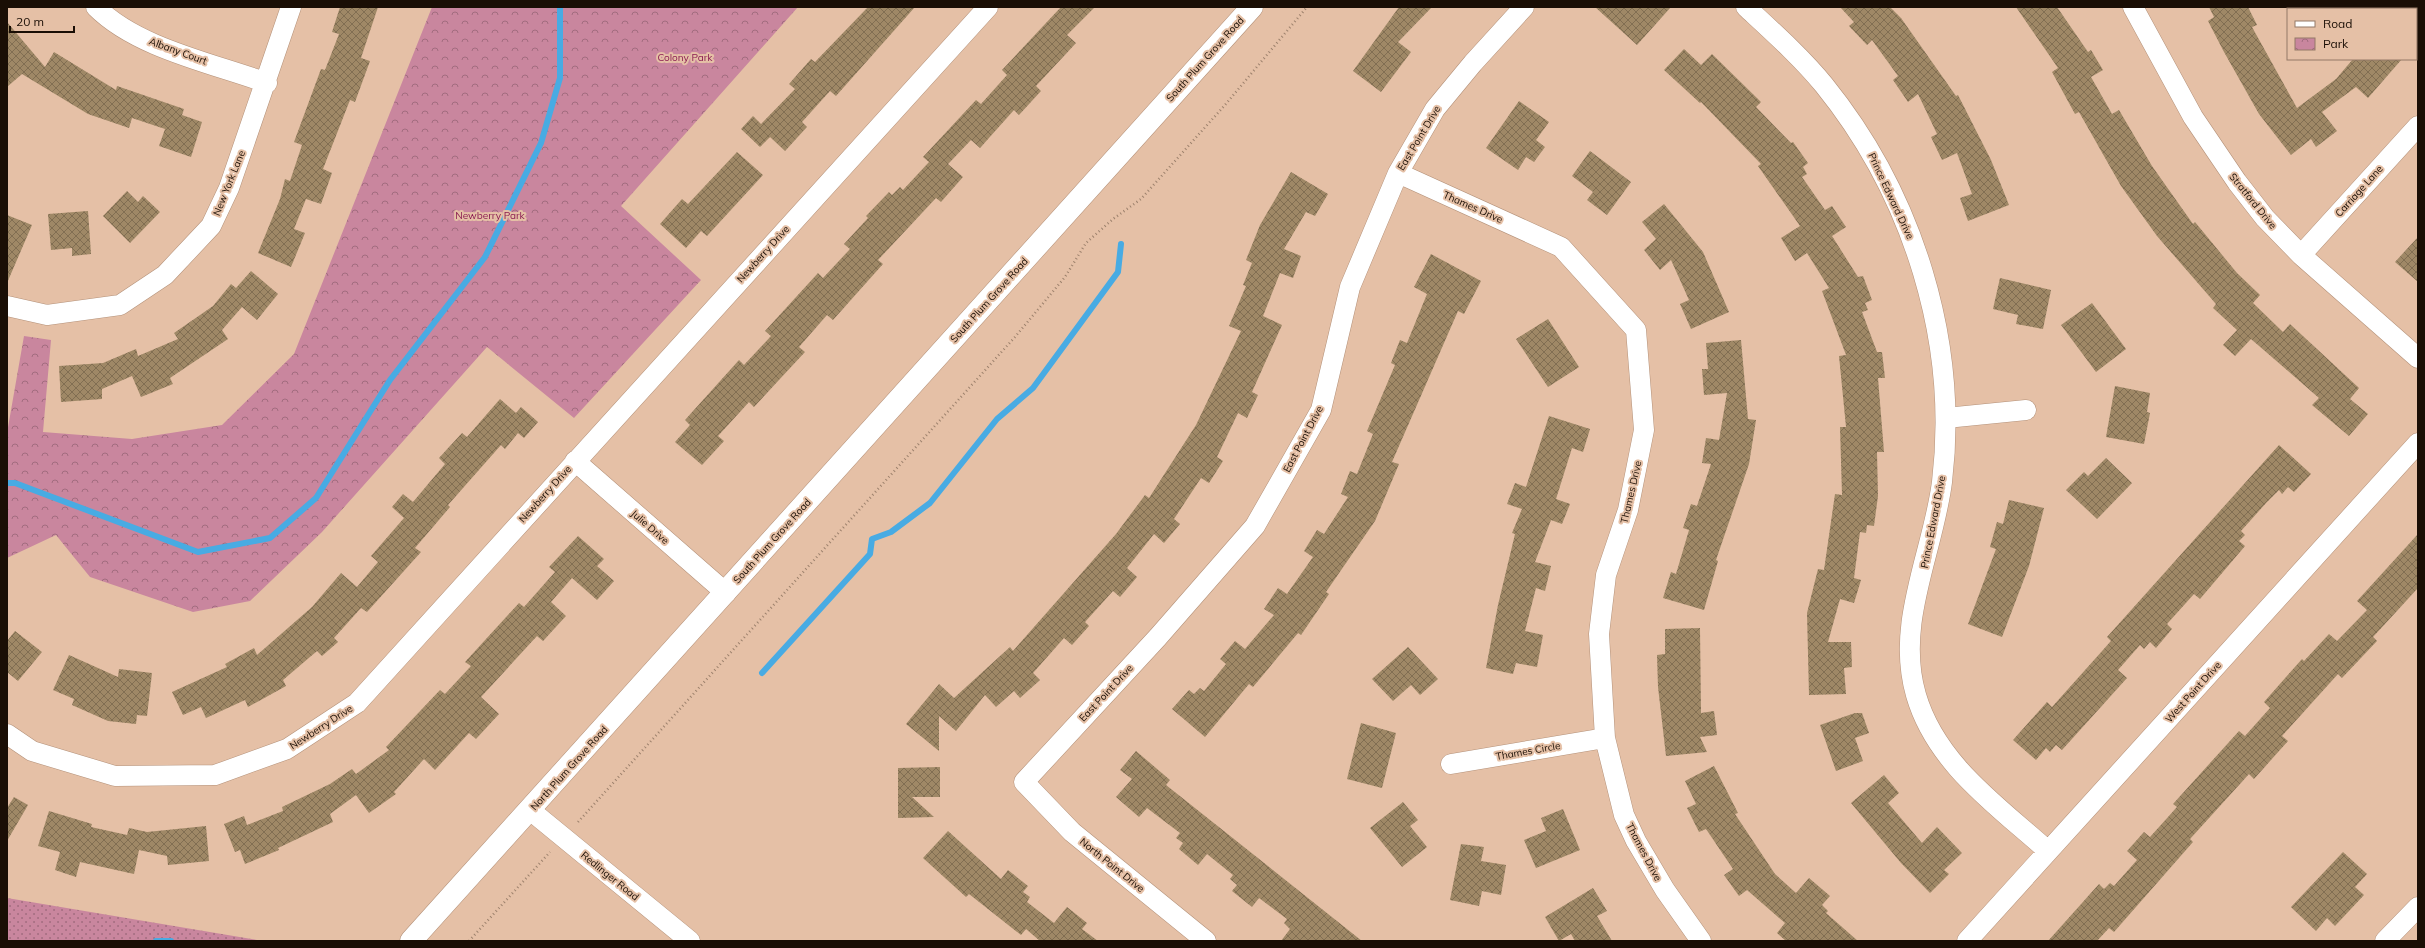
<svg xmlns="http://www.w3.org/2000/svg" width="2425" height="948" viewBox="0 0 2425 948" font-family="Mulish,sans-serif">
  <defs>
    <pattern id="grass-dots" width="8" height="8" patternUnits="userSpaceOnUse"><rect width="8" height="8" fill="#c9869e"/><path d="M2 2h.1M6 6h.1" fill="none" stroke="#a26c7f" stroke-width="1.8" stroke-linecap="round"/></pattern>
    <pattern id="park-crowns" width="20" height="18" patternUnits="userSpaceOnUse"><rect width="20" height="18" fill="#c9869e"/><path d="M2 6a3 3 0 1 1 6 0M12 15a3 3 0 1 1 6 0" fill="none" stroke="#a26c7f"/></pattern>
    <pattern id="building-cross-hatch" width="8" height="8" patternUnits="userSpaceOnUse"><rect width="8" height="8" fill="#9f8866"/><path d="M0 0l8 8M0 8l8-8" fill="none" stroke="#816e52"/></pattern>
  </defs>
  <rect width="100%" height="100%" fill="#e5c0a6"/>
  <path fill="url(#grass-dots)" d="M 7,898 L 263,941 L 7,941 Z"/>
  <path fill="url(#park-crowns)" d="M 432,7 L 798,7 L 621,206 L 701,280 L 574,418 L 487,347 L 322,532 L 250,601 L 193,612 L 90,577 L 56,535 L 7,558 L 7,433 L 24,336 L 51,340 L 43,432 L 132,439 L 222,425 L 294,354 Z"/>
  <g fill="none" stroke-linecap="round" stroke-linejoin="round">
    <path stroke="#48abe3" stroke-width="6" d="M 7,483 L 15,483 L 198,552 L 270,538 L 316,498 L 390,380 L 485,257 L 541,143 L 560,78 L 560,7
      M 762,673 L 870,554 L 872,539 L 891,532 L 930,503 L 997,419 L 1033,388 L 1118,272 L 1121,244
      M 156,941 L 171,941"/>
  </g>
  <path fill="url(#building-cross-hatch)" d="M 340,7 L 378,7 L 361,58 L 370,61 L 355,102 L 350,100 L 323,169 L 332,173 L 321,204 L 306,199 L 294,229 L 305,233 L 291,267 L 258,253 L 280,199 L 285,179 L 290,181 L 302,145 L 294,142 L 321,69 L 325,70 L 339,34 L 332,32 Z
    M 868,7 L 915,7 L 836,96 L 830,91 L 802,122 L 807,127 L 785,151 L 770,137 L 760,147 L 741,129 L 753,116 L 761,124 L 795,89 L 789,84 L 811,59 L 815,62 Z
    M 1061,7 L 1095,7 L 1067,35 L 1076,43 L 1036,86 L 1041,91 L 1019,115 L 1014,110 L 980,148 L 971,140 L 948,164 L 963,177 L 941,202 L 936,198 L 878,260 L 883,264 L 833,320 L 827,315 L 799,347 L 805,352 L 754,407 L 749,402 L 718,436 L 724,441 L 702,465 L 675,442 L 690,425 L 685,420 L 739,360 L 744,365 L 771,336 L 765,331 L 818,273 L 823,278 L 850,249 L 844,244 L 868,218 L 866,216 L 889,192 L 892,195 L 900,187 L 903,190 L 929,162 L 923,157 L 976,100 L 981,104 L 1007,75 L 1002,70 Z
    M 1399,7 L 1432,7 L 1398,42 L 1411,52 L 1381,92 L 1353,71 Z
    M 1595,7 L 1671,7 L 1637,45 Z
    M 1840,7 L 1890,7 L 1901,18 L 1956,96 L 1958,95 L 1991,160 L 2009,205 L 1968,221 L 1960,198 L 1972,194 L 1957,153 L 1942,160 L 1931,137 L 1937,134 L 1918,94 L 1908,102 L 1893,80 L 1898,76 L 1872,40 L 1867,45 L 1849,26 L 1854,22 Z
    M 2016,7 L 2057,7 L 2088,52 L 2091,50 L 2103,70 L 2091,77 L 2112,114 L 2119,110 L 2152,166 L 2193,224 L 2195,222 L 2237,273 L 2260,295 L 2253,303 L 2283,332 L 2290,324 L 2359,388 L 2350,399 L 2368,414 L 2349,436 L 2312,405 L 2319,398 L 2251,339 L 2235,356 L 2223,345 L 2237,330 L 2213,308 L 2216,304 L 2157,236 L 2121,186 L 2079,112 L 2075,114 L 2052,72 L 2058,68 Z
    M 2209,7 L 2248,7 L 2257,25 L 2252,27 L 2297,108 L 2336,79 L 2353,59 L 2402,59 L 2368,98 L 2356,87 L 2322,112 L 2337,131 L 2316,147 L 2311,139 L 2291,155 L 2259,114 L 2224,52 L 2208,21 L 2214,17 Z
    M 7,22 L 45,67 L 54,52 L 116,90 L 117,86 L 184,109 L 182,115 L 202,122 L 191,157 L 159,146 L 165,129 L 132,118 L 129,128 L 88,114 L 22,74 L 7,87 Z
    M 1684,49 L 1701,65 L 1712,54 L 1761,102 L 1756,107 L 1791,143 L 1793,142 L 1808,163 L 1803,167 L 1807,174 L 1802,177 L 1825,210 L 1832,206 L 1846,227 L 1832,236 L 1858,277 L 1863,276 L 1872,300 L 1865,303 L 1868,310 L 1862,312 L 1877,352 L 1882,352 L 1885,378 L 1878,378 L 1884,452 L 1877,452 L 1878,496 L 1874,526 L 1867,525 L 1866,533 L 1860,532 L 1854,578 L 1861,580 L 1854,603 L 1840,599 L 1828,642 L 1851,642 L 1852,667 L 1844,668 L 1846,694 L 1809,695 L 1807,613 L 1818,569 L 1824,570 L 1835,494 L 1842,495 L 1840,427 L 1846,427 L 1839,356 L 1846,355 L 1822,291 L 1829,288 L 1807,253 L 1795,261 L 1781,238 L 1800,226 L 1758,166 L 1761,164 L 1701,102 L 1700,103 L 1664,70 Z
    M 1519,101 L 1549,122 L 1536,140 L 1545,147 L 1534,162 L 1526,157 L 1518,170 L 1486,148 Z
    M 1590,151 L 1631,182 L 1607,215 L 1587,200 L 1593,192 L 1572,176 Z
    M 737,152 L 763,175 L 707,236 L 701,231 L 686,248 L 660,224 L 682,199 L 688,204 Z
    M 1291,172 L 1328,194 L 1315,216 L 1306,212 L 1284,249 L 1301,256 L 1293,278 L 1280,273 L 1263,316 L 1282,325 L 1252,392 L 1258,395 L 1247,418 L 1238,413 L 1217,457 L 1223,461 L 1209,483 L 1201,478 L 1174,519 L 1180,524 L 1164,543 L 1154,534 L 1127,568 L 1137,577 L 1120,597 L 1113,591 L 1085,622 L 1089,626 L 1072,645 L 1064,638 L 1033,673 L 1040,680 L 1020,698 L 1014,691 L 996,707 L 985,695 L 956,731 L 939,716 L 939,751 L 906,724 L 939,684 L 954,698 L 1010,647 L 1013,651 L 1116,534 L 1145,495 L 1149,498 L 1196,425 L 1241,331 L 1229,326 L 1246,286 L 1243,285 L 1252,263 L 1246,260 L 1260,225 Z
    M 127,191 L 138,202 L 143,196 L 160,212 L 130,243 L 103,216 Z
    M 1664,204 L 1703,252 L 1729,312 L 1691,329 L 1680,304 L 1689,300 L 1671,260 L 1660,270 L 1644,250 L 1656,239 L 1642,222 Z
    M 88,211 L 91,254 L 72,256 L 72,248 L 51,250 L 48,214 Z
    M 7,215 L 32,225 L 7,283 Z
    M 2418,237 L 2418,282 L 2395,262 Z
    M 1431,254 L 1481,281 L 1464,314 L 1458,311 L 1392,462 L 1399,464 L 1375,521 L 1326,592 L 1329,594 L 1301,635 L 1298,633 L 1253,687 L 1249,684 L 1205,737 L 1172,709 L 1189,690 L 1194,694 L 1200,688 L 1204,691 L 1226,664 L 1220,659 L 1235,641 L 1245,649 L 1274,615 L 1264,609 L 1278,588 L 1287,594 L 1313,557 L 1304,551 L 1317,530 L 1324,534 L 1348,497 L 1341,494 L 1350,471 L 1357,474 L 1373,434 L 1367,431 L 1395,365 L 1391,363 L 1400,340 L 1407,343 L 1427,294 L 1414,287 Z
    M 251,271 L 278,294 L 257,320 L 242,307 L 222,330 L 228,339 L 170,378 L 173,384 L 141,397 L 132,376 L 102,389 L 102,399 L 61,402 L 59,366 L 103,363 L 136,349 L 138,356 L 178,339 L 174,333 L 213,306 L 231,284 L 236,288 Z
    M 2000,278 L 2051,290 L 2043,329 L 2016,324 L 2018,315 L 1993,309 Z
    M 2092,303 L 2126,349 L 2096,372 L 2061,325 Z
    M 1548,319 L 1579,367 L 1548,387 L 1516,339 Z
    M 1741,340 L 1748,419 L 1756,420 L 1749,464 L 1716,560 L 1718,561 L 1704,610 L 1663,598 L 1671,572 L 1676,574 L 1689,530 L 1683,528 L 1691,504 L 1697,506 L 1711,464 L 1702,463 L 1706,438 L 1719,440 L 1727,393 L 1704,395 L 1702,369 L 1708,369 L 1706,343 Z
    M 2115,386 L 2150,393 L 2147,412 L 2150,413 L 2144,444 L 2106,437 Z
    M 500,399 L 516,413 L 521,407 L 538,422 L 524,438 L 518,433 L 505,449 L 501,445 L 448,505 L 450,507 L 415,548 L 421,552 L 367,612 L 361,608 L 334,638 L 338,642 L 322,656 L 317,651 L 283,680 L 286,686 L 248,707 L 245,700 L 206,718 L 201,707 L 183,715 L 172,692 L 227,667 L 225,664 L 254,648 L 257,655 L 312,607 L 341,573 L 357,587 L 378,562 L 371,556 L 404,518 L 392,507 L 403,494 L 413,502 L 445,464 L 439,458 L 462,433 L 467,437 Z
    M 1549,416 L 1590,429 L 1583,452 L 1572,448 L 1556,499 L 1570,504 L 1562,524 L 1551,520 L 1535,562 L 1551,566 L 1545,591 L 1536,588 L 1525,631 L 1543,635 L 1537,667 L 1516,663 L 1513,674 L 1486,668 L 1498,605 L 1515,534 L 1512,533 L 1522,509 L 1507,504 L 1515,483 L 1526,487 Z
    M 2279,445 L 2311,474 L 2294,492 L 2288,487 L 2282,494 L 2279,490 L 2267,502 L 2241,531 L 2245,535 L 2239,541 L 2245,546 L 2200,599 L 2194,594 L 2167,624 L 2172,629 L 2156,648 L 2150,642 L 2144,649 L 2140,645 L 2118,670 L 2127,678 L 2062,750 L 2056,745 L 2050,752 L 2046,748 L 2036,760 L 2013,740 L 2047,702 L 2052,707 L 2111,641 L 2107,637 Z
    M 2106,458 L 2132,483 L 2097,519 L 2066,490 L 2084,472 L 2088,476 Z
    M 2009,500 L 2044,508 L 2029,566 L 2002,637 L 1968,624 L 1996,549 L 1990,547 L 1997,522 L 2003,524 Z
    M 2418,534 L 2418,588 L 2373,637 L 2377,641 L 2342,678 L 2338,674 L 2282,736 L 2288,741 L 2254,779 L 2249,774 L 2190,839 L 2193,842 L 2114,932 L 2109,928 L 2097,941 L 2048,941 L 2099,884 L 2104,889 L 2110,883 L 2114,886 L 2137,860 L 2127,851 L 2144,832 L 2150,837 L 2177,807 L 2173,804 L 2239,731 L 2245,736 L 2270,708 L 2264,702 L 2302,659 L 2304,661 L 2329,634 L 2337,641 L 2367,610 L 2357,601 Z
    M 578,536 L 604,559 L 597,566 L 614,581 L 597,600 L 572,578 L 551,602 L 566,616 L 543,641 L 537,636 L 481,697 L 499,714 L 476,739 L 469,733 L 435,770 L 424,759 L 394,792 L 396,794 L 369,813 L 356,795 L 330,814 L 333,822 L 278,848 L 279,850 L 245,864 L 240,850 L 235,852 L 224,824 L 244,816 L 247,825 L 283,811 L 282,807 L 330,784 L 352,769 L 356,774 L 389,750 L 386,747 L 440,690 L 445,694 L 471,666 L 465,662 L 519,603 L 524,607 L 555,572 L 549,567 Z
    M 1700,628 L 1701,713 L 1714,711 L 1717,735 L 1700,737 L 1707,752 L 1666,756 L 1658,687 L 1657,655 L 1665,654 L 1665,629 Z
    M 15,631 L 42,652 L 18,681 L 7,672 L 7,641 Z
    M 1408,647 L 1438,679 L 1420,695 L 1411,685 L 1393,701 L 1372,679 Z
    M 69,655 L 118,677 L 119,669 L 152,673 L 147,716 L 137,715 L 136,724 L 108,721 L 72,705 L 74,699 L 53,690 Z
    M 1855,713 L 1862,713 L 1869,733 L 1855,738 L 1863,761 L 1836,771 L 1820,725 Z
    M 1361,723 L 1396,733 L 1382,788 L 1347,779 Z
    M 1136,751 L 1170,780 L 1166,785 L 1362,941 L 1281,941 L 1290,929 L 1284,923 L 1287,919 L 1259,898 L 1252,907 L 1232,891 L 1237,885 L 1230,879 L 1233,875 L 1207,854 L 1198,865 L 1179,849 L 1183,843 L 1176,838 L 1180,833 L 1147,808 L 1139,817 L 1116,797 L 1132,779 L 1120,770 Z
    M 1714,766 L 1738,813 L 1735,814 L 1775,874 L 1796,893 L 1809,878 L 1830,896 L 1822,905 L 1828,911 L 1826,913 L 1858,941 L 1786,941 L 1777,933 L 1785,923 L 1747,890 L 1739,896 L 1724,875 L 1733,869 L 1706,829 L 1699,832 L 1687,808 L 1696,804 L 1685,781 Z
    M 940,767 L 940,797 L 912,797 L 934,817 L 898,818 L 898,768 Z
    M 1884,775 L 1899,793 L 1888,803 L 1922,843 L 1937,827 L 1962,853 L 1944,870 L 1949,874 L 1930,893 L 1901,863 L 1851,803 Z
    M 14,797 L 28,805 L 7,841 L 7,808 Z
    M 1403,802 L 1418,820 L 1410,826 L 1427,847 L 1402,867 L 1370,828 Z
    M 1563,809 L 1580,850 L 1536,868 L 1524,840 L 1546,831 L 1541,818 Z
    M 49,811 L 92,824 L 91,827 L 127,835 L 129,828 L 147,832 L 206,826 L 209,861 L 168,865 L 167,856 L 139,850 L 134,874 L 80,862 L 76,877 L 55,870 L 60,852 L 38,846 Z
    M 948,831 L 1001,879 L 1008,870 L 1028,886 L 1023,892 L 1030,897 L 1027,902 L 1054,923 L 1067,907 L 1087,923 L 1082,929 L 1098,941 L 1040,941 L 1026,929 L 1021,935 L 969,894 L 966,897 L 923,858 Z
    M 1461,844 L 1484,847 L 1481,861 L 1506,865 L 1501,895 L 1482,891 L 1479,906 L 1450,900 Z
    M 2343,852 L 2367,874 L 2355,887 L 2364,895 L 2335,926 L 2327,918 L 2316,931 L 2291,907 Z
    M 1593,888 L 1607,911 L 1597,916 L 1612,941 L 1575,941 L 1571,934 L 1559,941 L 1545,917 Z"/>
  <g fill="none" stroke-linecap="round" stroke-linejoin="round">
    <g stroke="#b49179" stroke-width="21">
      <path id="street" d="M 96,7 C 137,48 212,63 267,83
        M 1746,7 C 1773,32 1801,57 1824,85 C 1913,195 1959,341 1942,482 C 1933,553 1895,623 1916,695 C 1936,764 1998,806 2048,851
        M 2133,7 L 2193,117 L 2237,182 L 2265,218 L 2301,255 L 2418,358
        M 1398,173 L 1561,247 L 1636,330 L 1644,430 L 1628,510 L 1606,575 L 1599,634 L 1605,738 L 1624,815 L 1636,841 L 1665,890 L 1701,941
        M 2301,255 L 2418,126
        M 7,306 L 47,315 L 120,305 L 165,275 L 211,226 L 229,188 L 291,7
        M 1946,418 L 2026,410
        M 575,461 L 726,593
        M 7,734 L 32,751 L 115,776 L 215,775 L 287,749 L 357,703 L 988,7
        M 1451,764 L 1605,738
        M 530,810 L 690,941
        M 1206,941 L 1072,832 L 1024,782 L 1158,637 L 1255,526 L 1321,410 L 1350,287 L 1398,173 L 1435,109 L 1473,63 L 1524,7
        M 1967,941 L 2418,443
        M 2385,941 L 2418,907"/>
    </g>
    <g stroke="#b49179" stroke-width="23">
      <path id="secondary" d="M 411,941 L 1252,7"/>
    </g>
    <path stroke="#9c806c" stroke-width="2.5" stroke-dasharray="1 3" stroke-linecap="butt" d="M 578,822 L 1015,337 L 1065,277 L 1086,243 L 1113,219 L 1141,199 L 1225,105 L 1307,7
      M 469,941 L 550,852"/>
    <use href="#street" stroke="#fff" stroke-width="20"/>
    <use href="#secondary" stroke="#fff" stroke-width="22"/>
  </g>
  <g text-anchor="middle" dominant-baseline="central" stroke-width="4" stroke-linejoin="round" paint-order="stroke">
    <g font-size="10" fill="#1a0e05" stroke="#e5c0a6">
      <text transform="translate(178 51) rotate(20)">Albany Court</text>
      <text transform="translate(1205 59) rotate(-48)">South Plum Grove Road</text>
      <text transform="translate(1419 138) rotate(-59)">East Point Drive</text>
      <text transform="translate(229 183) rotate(-68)">New York Lane</text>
      <text transform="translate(2359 191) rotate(-48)">Carriage Lane</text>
      <text transform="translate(1891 196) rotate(65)">Prince Edward Drive</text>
      <text transform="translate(2253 201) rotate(51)">Stratford Drive</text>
      <text transform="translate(1473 207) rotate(24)">Thames Drive</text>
      <text transform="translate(763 254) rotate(-48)">Newberry Drive</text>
      <text transform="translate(989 300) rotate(-48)">South Plum Grove Road</text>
      <text transform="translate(1303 439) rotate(-62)">East Point Drive</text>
      <text transform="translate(1631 492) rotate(-77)">Thames Drive</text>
      <text transform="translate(545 494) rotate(-48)">Newberry Drive</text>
      <text transform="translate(1933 522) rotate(-79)">Prince Edward Drive</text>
      <text transform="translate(650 527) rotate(41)">Julie Drive</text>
      <text transform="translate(772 541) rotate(-48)">South Plum Grove Road</text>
      <text transform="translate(2193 692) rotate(-48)">West Point Drive</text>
      <text transform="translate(1106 693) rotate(-47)">East Point Drive</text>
      <text transform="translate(321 727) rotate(-33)">Newberry Drive</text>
      <text transform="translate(1528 751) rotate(-10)">Thames Circle</text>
      <text transform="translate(569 768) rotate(-48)">North Plum Grove Road</text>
      <text transform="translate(1644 852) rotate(62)">Thames Drive</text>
      <text transform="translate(1112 865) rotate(39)">North Point Drive</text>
      <text transform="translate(610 876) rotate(39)">Redlinger Road</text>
    </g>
    <g font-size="10" fill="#8a1b51" stroke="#e5c0a6">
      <text x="685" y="57">Colony Park</text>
      <text x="490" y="215">Newberry Park</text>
    </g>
  </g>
  <rect width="2425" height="948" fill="none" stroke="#1a0e05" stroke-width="16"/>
  <rect x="2287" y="8" width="130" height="52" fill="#e5c0a6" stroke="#947966"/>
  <rect x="2295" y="21" width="20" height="6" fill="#ffffff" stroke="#947966"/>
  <text x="2323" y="28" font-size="12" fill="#1a0e05">Road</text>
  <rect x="2295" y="38" width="20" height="12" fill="url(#park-crowns)" stroke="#947966"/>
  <text x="2323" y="48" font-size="12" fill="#1a0e05">Park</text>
  <path d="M10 26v6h64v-6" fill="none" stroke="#1a0e05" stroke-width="2"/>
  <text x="16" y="26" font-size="12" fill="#1a0e05" stroke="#e5c0a6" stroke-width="3" paint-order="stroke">20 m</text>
</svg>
